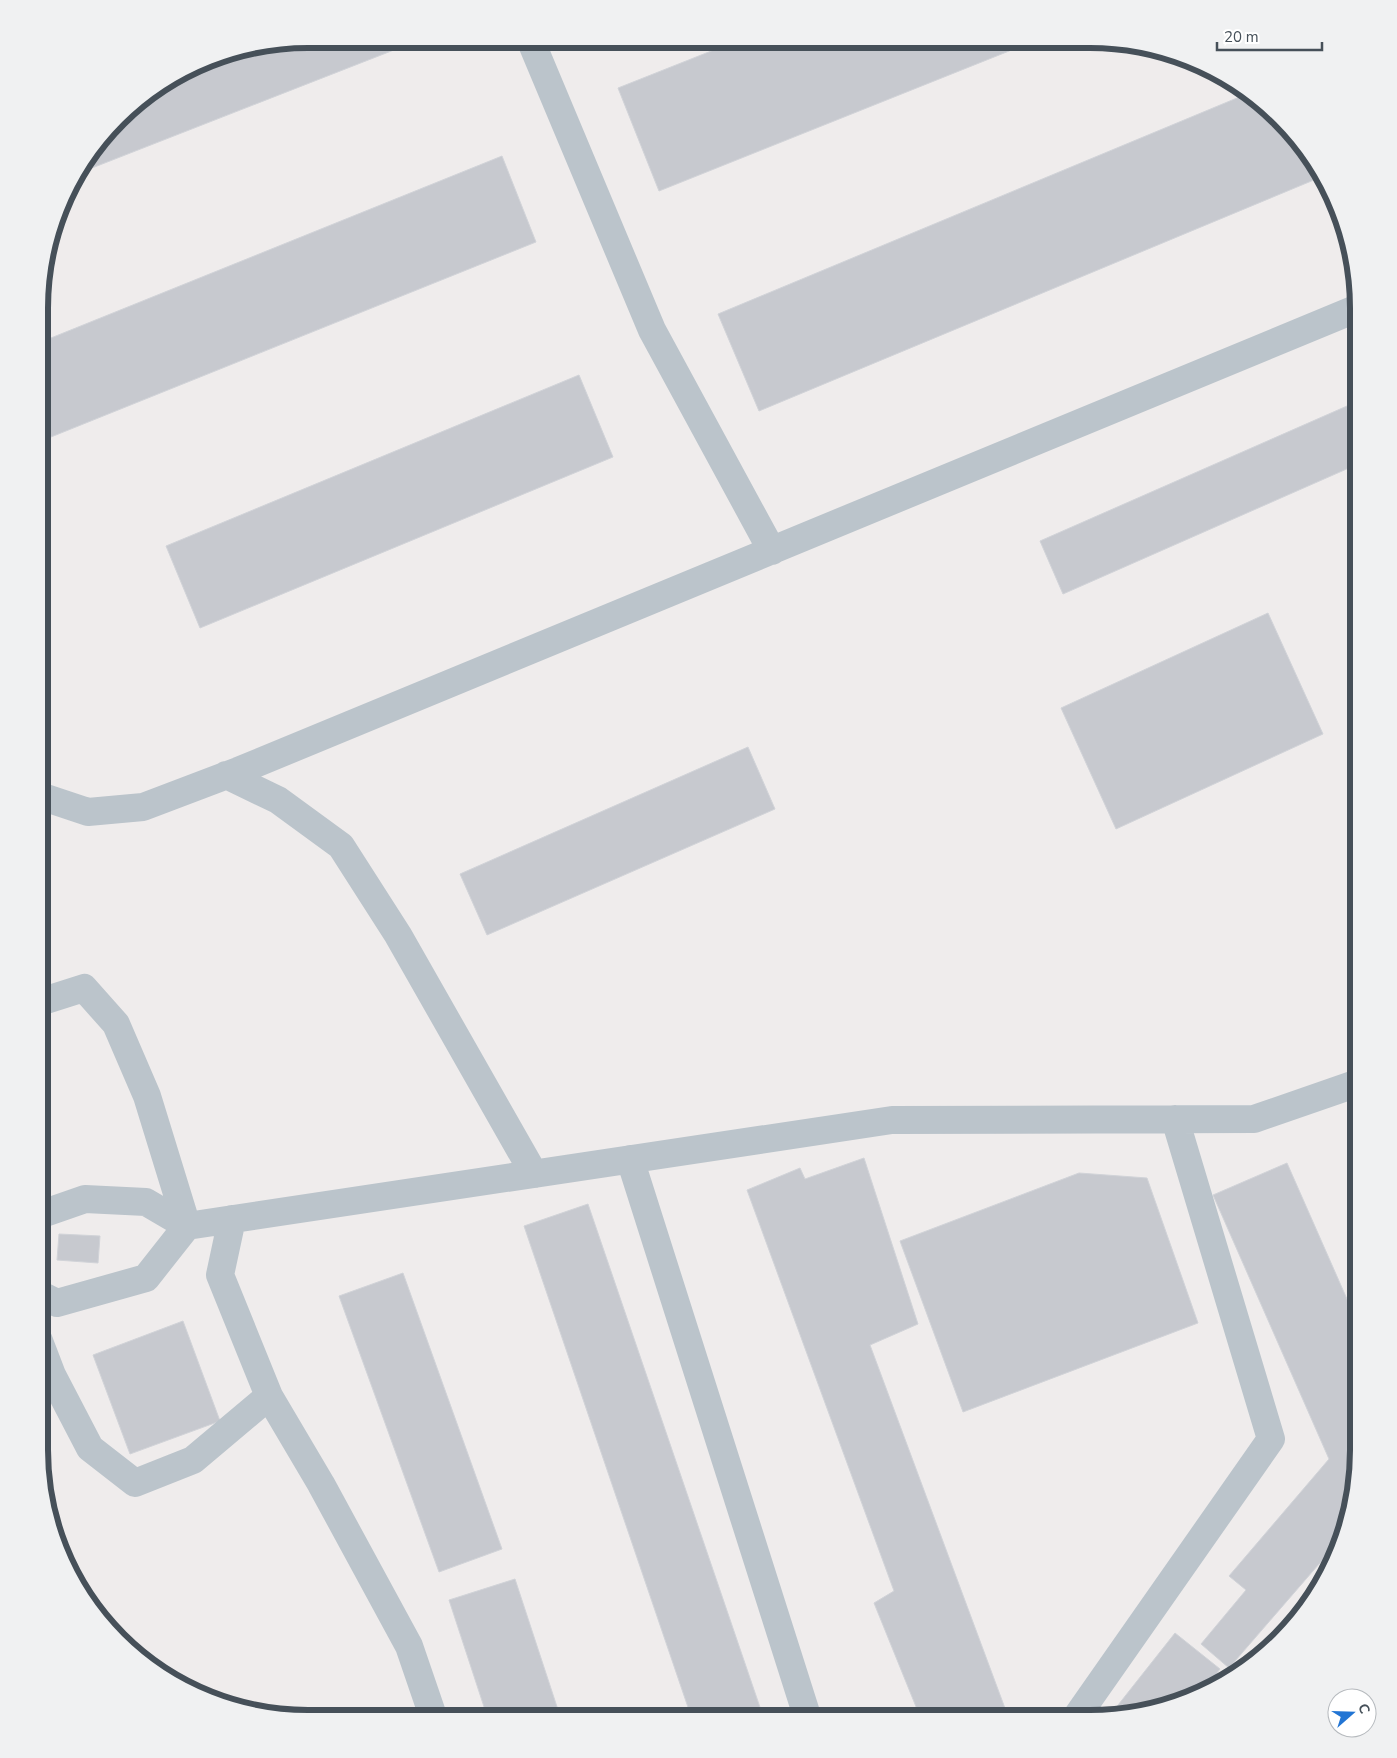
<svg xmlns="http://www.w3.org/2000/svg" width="1397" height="1758" viewBox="0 0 1397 1758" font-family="'Nunito Sans',sans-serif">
  <rect width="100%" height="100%" fill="#efecec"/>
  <path fill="#c7c9cf" stroke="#d1d3d8" d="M 308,39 L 422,39 L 74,175 L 131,105 L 221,53 Z
    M 739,40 L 1034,41 L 659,191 L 618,88 Z
    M 1249,93 L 1291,130 L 1317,167 L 1321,177 L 759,411 L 718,314 Z
    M 502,156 L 536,242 L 41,441 L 41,342 Z
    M 579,375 L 613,457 L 200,628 L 166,546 Z
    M 1347,406 L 1358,431 L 1358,464 L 1063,594 L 1040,541 Z
    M 1268,613 L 1323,734 L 1116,829 L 1061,708 Z
    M 748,747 L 775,809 L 487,935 L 460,874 Z
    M 864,1158 L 918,1324 L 870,1345 L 1009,1719 L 921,1719 L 874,1603 L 894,1591 L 747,1190 L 800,1168 L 805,1179 Z
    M 1287,1163 L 1358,1324 L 1358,1467 L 1345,1534 L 1229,1668 L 1201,1644 L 1246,1590 L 1229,1576 L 1329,1459 L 1213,1195 Z
    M 1079,1173 L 1147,1178 L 1198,1323 L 963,1412 L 900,1241 Z
    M 588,1204 L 764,1719 L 692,1719 L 524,1226 Z
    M 59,1234 L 100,1236 L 98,1263 L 57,1260 Z
    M 403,1273 L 502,1549 L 439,1572 L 339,1296 Z
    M 183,1321 L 220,1421 L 130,1454 L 93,1355 Z
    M 515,1579 L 561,1719 L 488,1719 L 449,1600 Z
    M 1175,1633 L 1220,1669 L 1202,1692 L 1159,1710 L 1107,1719 Z"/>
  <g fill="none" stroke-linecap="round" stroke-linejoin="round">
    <path stroke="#bbc4cb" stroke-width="28" d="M 530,39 L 652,330 L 772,551
      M 226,775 L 278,800 L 341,846 L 398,935 L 534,1174
      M 40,796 L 88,812 L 143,807 L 238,771 L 1358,308
      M 40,1002 L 84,988 L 116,1024 L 147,1096 L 187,1226
      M 630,1159 L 808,1719
      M 39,1215 L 85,1199 L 146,1202 L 187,1226 L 892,1120 L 1254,1119 L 1358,1083
      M 39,1294 L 57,1303 L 146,1278 L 187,1226
      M 39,1341 L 52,1375 L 90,1448 L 135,1483 L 193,1460 L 269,1396 L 220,1275 L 232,1219
      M 269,1396 L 321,1484 L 409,1646 L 434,1719
      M 1075,1719 L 1271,1439 L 1175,1119"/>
  </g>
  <path d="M0 0H1397V1758H0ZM308 48H1090A260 260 0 0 1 1350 308V1450A260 260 0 0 1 1090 1710H308A260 260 0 0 1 48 1450V308A260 260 0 0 1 308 48Z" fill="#f0f1f2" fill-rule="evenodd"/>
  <path fill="none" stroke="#465059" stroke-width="6" d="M308 48H1090A260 260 0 0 1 1350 308V1450A260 260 0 0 1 1090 1710H308A260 260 0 0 1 48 1450V308A260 260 0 0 1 308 48Z"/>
  <g transform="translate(1352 1713) rotate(70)"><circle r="24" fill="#ffffff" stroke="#b5b9bd"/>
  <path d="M0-4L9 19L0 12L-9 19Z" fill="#2275d4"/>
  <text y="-8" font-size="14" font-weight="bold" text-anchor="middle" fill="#465059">С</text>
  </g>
  <path d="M1217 42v8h105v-8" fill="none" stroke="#465059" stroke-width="2.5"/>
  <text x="1224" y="42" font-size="15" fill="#465059" stroke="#ffffff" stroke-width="4" paint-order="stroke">20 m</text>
</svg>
